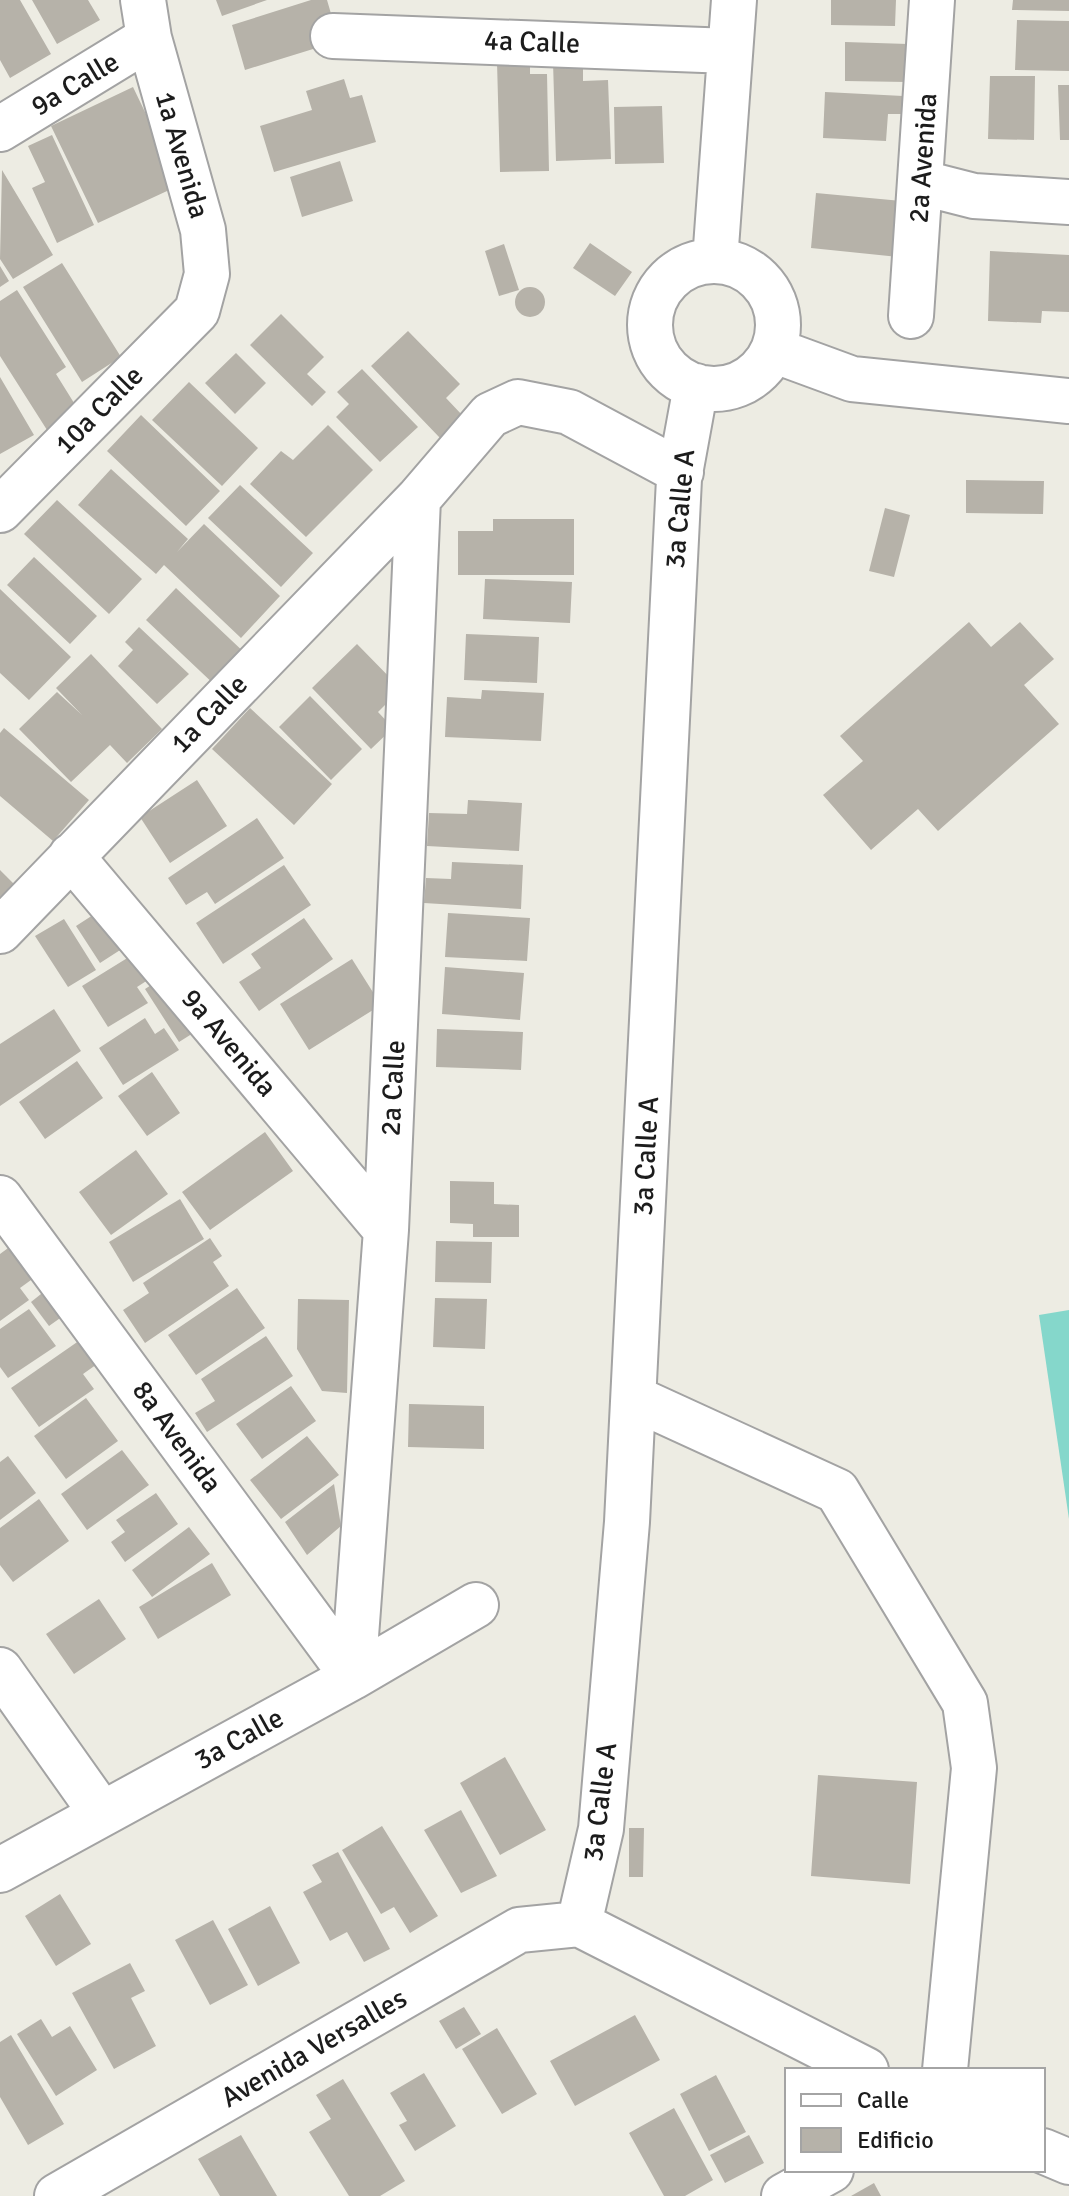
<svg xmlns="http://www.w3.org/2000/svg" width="1069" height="2196" viewBox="0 0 1069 2196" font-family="Signika,sans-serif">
  <rect width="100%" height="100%" fill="#edece3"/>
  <path fill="#85d7cb" d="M 1069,1310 L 1069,1519 L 1039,1315 Z"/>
  <path fill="#b6b2a9" d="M 0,0 L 20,0 L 51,54 L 10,78 L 0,60 Z
    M 32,0 L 88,0 L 100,20 L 57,44 Z
    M 216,0 L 267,0 L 222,16 Z
    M 311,0 L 327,0 L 339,41 L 245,70 L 232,25 Z
    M 831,0 L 896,0 L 895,26 L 831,25 Z
    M 1013,0 L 1069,0 L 1069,11 L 1012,10 Z
    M 1017,20 L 1069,21 L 1069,71 L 1015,70 Z
    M 845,42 L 908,44 L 907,82 L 845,81 Z
    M 530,61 L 530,74 L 547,74 L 549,171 L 500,172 L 497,62 Z
    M 553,62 L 583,62 L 583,81 L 608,80 L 611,159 L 556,161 Z
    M 990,76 L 1035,76 L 1034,140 L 988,139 Z
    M 344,79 L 350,98 L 362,95 L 376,142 L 274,172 L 260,126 L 312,110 L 306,91 Z
    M 1058,85 L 1069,85 L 1069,140 L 1060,140 Z
    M 133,87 L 180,185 L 98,223 L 51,126 Z
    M 825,92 L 903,96 L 903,114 L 888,114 L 886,141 L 823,138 Z
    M 662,106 L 664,163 L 615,164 L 614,107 Z
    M 52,135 L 94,225 L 57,243 L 32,188 L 45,182 L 28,146 Z
    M 340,161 L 353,201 L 302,217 L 290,177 Z
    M 2,170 L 53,255 L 13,279 L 0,259 Z
    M 816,193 L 923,203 L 918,259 L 811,248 Z
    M 590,243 L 632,272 L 615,296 L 573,268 Z
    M 504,244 L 519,290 L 499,296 L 485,251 Z
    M 990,251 L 1069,255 L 1069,312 L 1042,311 L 1041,323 L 988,321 Z
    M 62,263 L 121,357 L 82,382 L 23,287 Z
    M 0,266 L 9,281 L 0,287 Z
    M515 302a15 15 0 1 1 30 0a15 15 0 1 1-30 0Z
    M 17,290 L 66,367 L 56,374 L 79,411 L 47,430 L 0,356 L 0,301 Z
    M 281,314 L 324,357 L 307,374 L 326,392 L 312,406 L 250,345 Z
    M 408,331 L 460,384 L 446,398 L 463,416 L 440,438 L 371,366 Z
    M 236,353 L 266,383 L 235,414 L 205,383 Z
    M 362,369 L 418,427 L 380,462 L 336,417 L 349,404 L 337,392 Z
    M 0,377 L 34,435 L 0,454 Z
    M 189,382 L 258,448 L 222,486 L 152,420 Z
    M 141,415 L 220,491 L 186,526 L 107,451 Z
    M 328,425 L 373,470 L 306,537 L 250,484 L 281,451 L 293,460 Z
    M 111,469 L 188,539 L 177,552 L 204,524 L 280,596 L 241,638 L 164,565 L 156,574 L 78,505 Z
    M 966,480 L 1044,481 L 1043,514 L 966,513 Z
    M 240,485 L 313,553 L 281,587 L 208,518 Z
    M 57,500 L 142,579 L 109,614 L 24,534 Z
    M 885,508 L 910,515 L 894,577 L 869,571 Z
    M 493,519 L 574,519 L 574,575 L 458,575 L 458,531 L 493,531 Z
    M 34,557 L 97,616 L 70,644 L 7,585 Z
    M 485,579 L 572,582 L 570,623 L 483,619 Z
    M 176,588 L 248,656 L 218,688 L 146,620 Z
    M 0,589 L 71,657 L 29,700 L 0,673 Z
    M 969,622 L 991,647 L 1020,622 L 1054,659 L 1024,685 L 1059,724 L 938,831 L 918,809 L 871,850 L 823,795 L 863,761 L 840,736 Z
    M 139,627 L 189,674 L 157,704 L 118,666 L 133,650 L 125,642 Z
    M 466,634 L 539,637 L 537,683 L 464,680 Z
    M 357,644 L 401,689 L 378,712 L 393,728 L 371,749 L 312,688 Z
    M 91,654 L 162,729 L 127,763 L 110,745 L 71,782 L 19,729 L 57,692 L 82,715 L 56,688 Z
    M 482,690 L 544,693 L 541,741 L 445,737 L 447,697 L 481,699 Z
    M 310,696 L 362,749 L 331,780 L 279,727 Z
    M 250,708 L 332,784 L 294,825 L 212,749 Z
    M 4,728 L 89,800 L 53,841 L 0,796 L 0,733 Z
    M 197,780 L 227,826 L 170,863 L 140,817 Z
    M 468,800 L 522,803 L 519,851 L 427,846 L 429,813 L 467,814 Z
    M 257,818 L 284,858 L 215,904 L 207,892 L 186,905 L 168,878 Z
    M 452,862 L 523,865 L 521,909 L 424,903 L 426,878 L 451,879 Z
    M 284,865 L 311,905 L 223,964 L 196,923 Z
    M 0,870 L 14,884 L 0,897 Z
    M 121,897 L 145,934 L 100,963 L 76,926 Z
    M 448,913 L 530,918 L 527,961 L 445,957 Z
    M 304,918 L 333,959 L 259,1011 L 239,982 L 261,968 L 251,954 Z
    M 64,919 L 96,970 L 68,987 L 35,936 Z
    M 150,944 L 165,969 L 137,987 L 148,1003 L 108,1027 L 82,986 Z
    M 352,959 L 381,1005 L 309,1050 L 280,1004 Z
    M 445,967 L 524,973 L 520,1020 L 442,1014 Z
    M 173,971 L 206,1025 L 179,1042 L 145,989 Z
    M 54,1009 L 81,1051 L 0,1106 L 0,1044 Z
    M 145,1018 L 155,1034 L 164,1028 L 179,1050 L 123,1085 L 99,1048 Z
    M 437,1029 L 523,1032 L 521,1070 L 436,1067 Z
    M 77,1061 L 103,1098 L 45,1139 L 19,1102 Z
    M 152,1072 L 180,1113 L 147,1136 L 118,1096 Z
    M 265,1132 L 293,1171 L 210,1230 L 182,1192 Z
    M 136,1150 L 168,1194 L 111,1235 L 79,1192 Z
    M 450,1181 L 494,1182 L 494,1204 L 519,1205 L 519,1237 L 473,1237 L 473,1224 L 450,1223 Z
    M 180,1199 L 204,1239 L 133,1282 L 109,1242 Z
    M 210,1238 L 222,1256 L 213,1262 L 229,1286 L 145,1343 L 123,1310 L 149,1293 L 143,1283 Z
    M 19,1240 L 42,1272 L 20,1288 L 29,1300 L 0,1321 L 0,1254 Z
    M 436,1241 L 492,1242 L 491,1283 L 435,1282 Z
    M 51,1286 L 70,1311 L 49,1326 L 31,1302 Z
    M 237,1288 L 265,1328 L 196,1375 L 168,1335 Z
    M 435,1298 L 487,1299 L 485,1349 L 433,1347 Z
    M 298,1299 L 349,1300 L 347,1393 L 322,1391 L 297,1349 Z
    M 29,1309 L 56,1346 L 8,1378 L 0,1367 L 0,1329 Z
    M 266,1336 L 293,1376 L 207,1432 L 195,1413 L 215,1401 L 201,1379 Z
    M 83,1338 L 100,1362 L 83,1374 L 94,1389 L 39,1427 L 11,1388 Z
    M 291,1386 L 316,1421 L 262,1459 L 236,1424 Z
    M 86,1398 L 118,1441 L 66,1479 L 34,1436 Z
    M 409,1404 L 484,1406 L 484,1449 L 408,1447 Z
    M 307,1436 L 339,1475 L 281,1519 L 250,1480 Z
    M 122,1450 L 149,1485 L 87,1530 L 61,1494 Z
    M 8,1456 L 36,1493 L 0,1520 L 0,1462 Z
    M 334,1484 L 341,1526 L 307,1555 L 285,1522 Z
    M 156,1493 L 178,1524 L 125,1562 L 111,1542 L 125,1532 L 116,1520 Z
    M 39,1499 L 69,1541 L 13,1582 L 0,1565 L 0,1528 Z
    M 189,1527 L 210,1554 L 152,1597 L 132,1570 Z
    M 212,1563 L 231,1595 L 158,1639 L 139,1607 Z
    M 99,1599 L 126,1639 L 74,1674 L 46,1634 Z
    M 505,1757 L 546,1830 L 500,1855 L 460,1783 Z
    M 818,1775 L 917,1782 L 910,1884 L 811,1876 Z
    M 461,1810 L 497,1876 L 461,1893 L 424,1830 Z
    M 382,1826 L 438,1916 L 410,1933 L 394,1907 L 381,1914 L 342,1850 Z
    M 629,1828 L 644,1828 L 643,1877 L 629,1877 Z
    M 338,1852 L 390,1949 L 364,1962 L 347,1932 L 330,1941 L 303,1892 L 322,1882 L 312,1865 Z
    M 60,1894 L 91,1944 L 56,1966 L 25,1916 Z
    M 270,1906 L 300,1963 L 258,1986 L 228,1929 Z
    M 213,1920 L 248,1985 L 210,2005 L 175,1940 Z
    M 130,1963 L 145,1991 L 131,1998 L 156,2046 L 114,2069 L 72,1993 Z
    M 464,2007 L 481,2034 L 456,2049 L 439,2021 Z
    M 635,2015 L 660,2060 L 575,2106 L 550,2061 Z
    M 41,2019 L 52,2037 L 70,2026 L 97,2070 L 56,2096 L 17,2034 Z
    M 497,2028 L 537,2094 L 502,2114 L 462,2049 Z
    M 11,2035 L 64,2124 L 28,2145 L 0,2097 L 0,2042 Z
    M 424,2073 L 456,2126 L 415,2151 L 399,2125 L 407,2121 L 390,2093 Z
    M 716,2075 L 746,2132 L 709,2151 L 680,2094 Z
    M 343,2079 L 405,2181 L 380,2196 L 349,2196 L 309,2132 L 331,2119 L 316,2095 Z
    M 674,2108 L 713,2180 L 685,2196 L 664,2196 L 629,2133 Z
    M 241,2135 L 277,2196 L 220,2196 L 198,2159 Z
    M 749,2135 L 764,2163 L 725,2183 L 710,2155 Z
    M 874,2183 L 881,2196 L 851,2196 Z"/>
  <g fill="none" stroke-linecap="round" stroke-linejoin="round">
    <g stroke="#a3a3a3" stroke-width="48">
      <path id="minor" d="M 333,36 L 730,51
        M 0,129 L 149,38
        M 923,183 L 974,196 L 1069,202
        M 715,261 L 734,0
        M650 325a64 64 0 1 1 128 0a64 64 0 1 1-128 0Z
        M 911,316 L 932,0
        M 773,350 L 852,379 L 1069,401
        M 0,510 L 197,311 L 207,274 L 203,230 L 149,38 L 143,0
        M 71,856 L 386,1230
        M 0,931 L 418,499 L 490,415 L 518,402 L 569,412 L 681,472
        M 0,1198 L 353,1677
        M 634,1398 L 837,1491 L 965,1703 L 974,1768 L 945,2070
        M 0,1670 L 102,1814
        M 353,1677 L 386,1230 L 418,499
        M 0,1870 L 353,1677 L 476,1605
        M 579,1924 L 601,1829 L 627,1522 L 679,479 L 696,386
        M 579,1924 L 866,2070
        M 1043,2151 L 1069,2162
        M 57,2196 L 519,1930 L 579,1924
        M 784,2196 L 831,2170"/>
    </g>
    <use href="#minor" stroke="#fff" stroke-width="44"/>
  </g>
  <g text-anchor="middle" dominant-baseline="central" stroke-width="8" stroke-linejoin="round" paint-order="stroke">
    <g font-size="28" fill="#1c1c1c" stroke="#fff">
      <text transform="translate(532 42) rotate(2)">4a Calle</text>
      <text transform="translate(75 84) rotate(-31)">9a Calle</text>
      <text transform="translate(182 155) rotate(74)">1a Avenida</text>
      <text transform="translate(923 158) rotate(-86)">2a Avenida</text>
      <text transform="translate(99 410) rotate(-45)">10a Calle</text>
      <text transform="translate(680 509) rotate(-85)">3a Calle A</text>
      <text transform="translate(209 714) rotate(-46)">1a Calle</text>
      <text transform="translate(229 1043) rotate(50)">9a Avenida</text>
      <text transform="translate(393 1088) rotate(-87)">2a Calle</text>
      <text transform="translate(646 1156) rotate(-87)">3a Calle A</text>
      <text transform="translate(177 1437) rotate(54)">8a Avenida</text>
      <text transform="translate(239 1739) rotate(-29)">3a Calle</text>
      <text transform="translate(600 1802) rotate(-83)">3a Calle A</text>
      <text transform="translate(314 2048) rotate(-30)">Avenida Versalles</text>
    </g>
  </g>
  <rect x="785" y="2068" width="260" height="104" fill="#ffffff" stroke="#a4a4a4" stroke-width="2"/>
  <rect x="801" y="2094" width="40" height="12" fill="#ffffff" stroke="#a4a4a4" stroke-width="2"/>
  <text x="857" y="2108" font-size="24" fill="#1c1c1c">Calle</text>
  <rect x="801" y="2128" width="40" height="24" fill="#b6b2a9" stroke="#a4a4a4" stroke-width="2"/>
  <text x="857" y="2148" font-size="24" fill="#1c1c1c">Edificio</text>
</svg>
